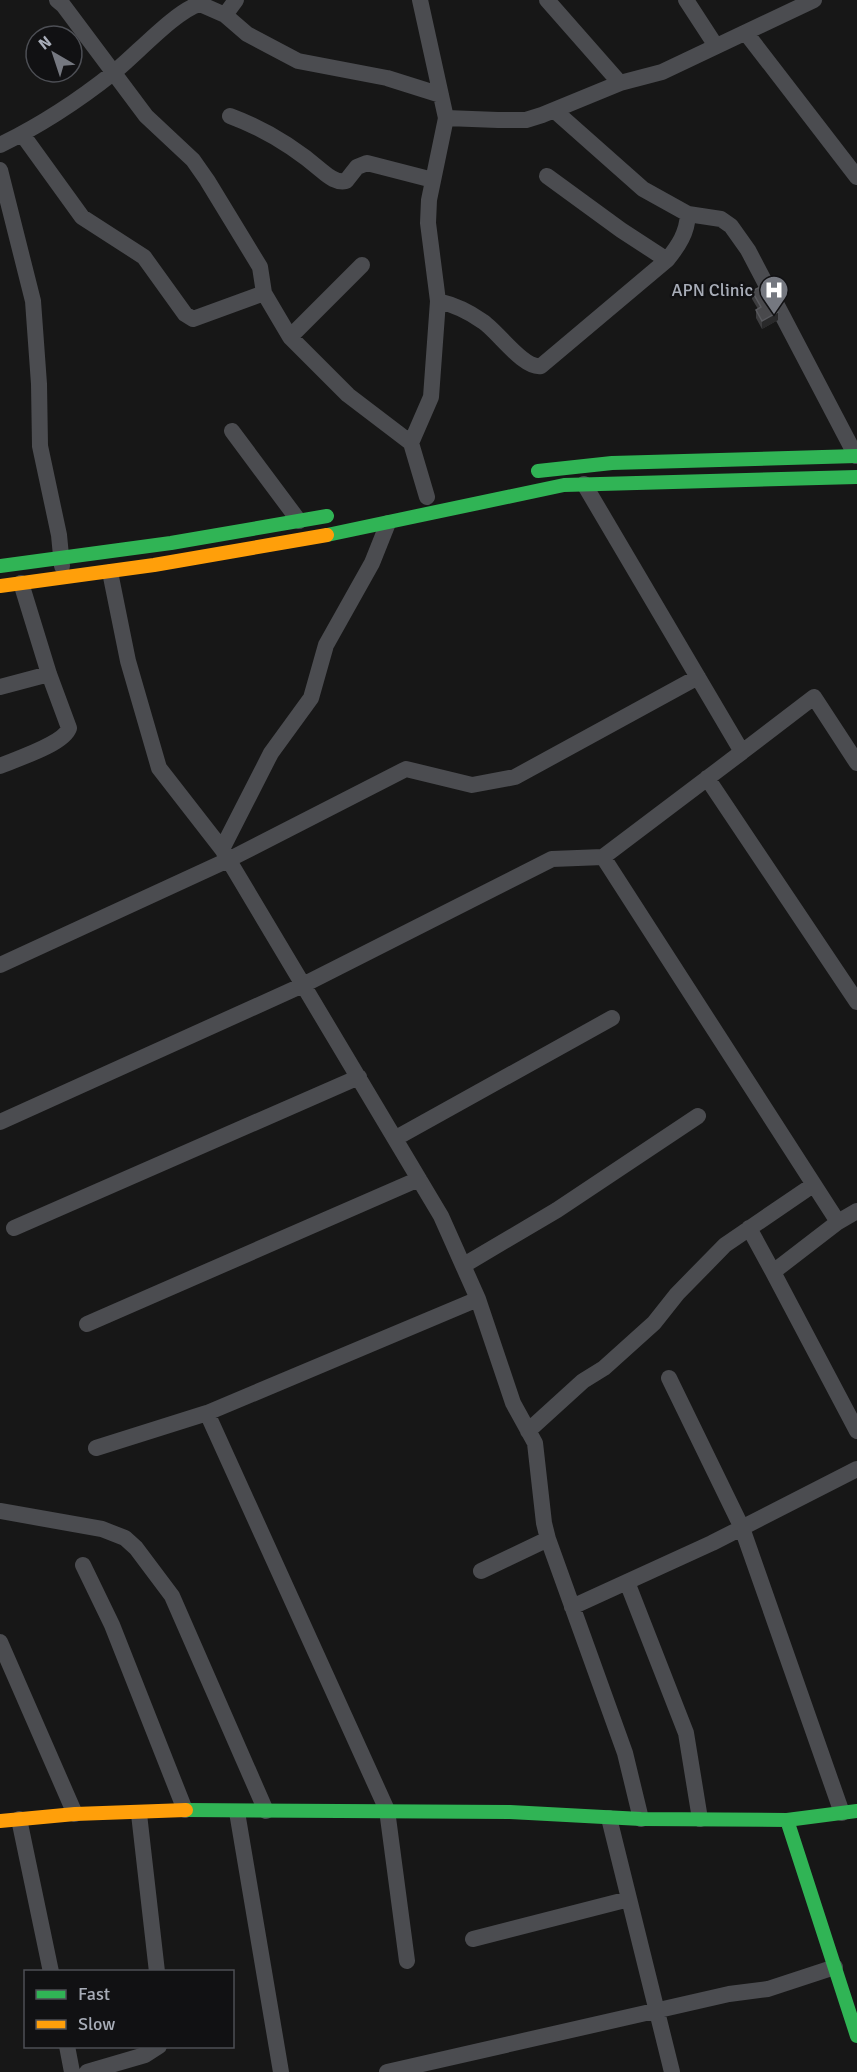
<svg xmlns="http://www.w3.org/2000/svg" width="857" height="2072" viewBox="0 0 857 2072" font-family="Signika,sans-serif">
  <rect width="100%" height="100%" fill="#171717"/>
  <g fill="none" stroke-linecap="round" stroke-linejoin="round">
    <path stroke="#4b4c50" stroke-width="16" d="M 57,0 L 63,5 L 146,116 L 193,160 L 207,180 L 260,267 L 264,293 L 290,337 L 348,395 L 411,443
      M 420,0 L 446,118 L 429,200 L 428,223 L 438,301 L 431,397 L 411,443 L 427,497
      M 547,0 L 620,83
      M 686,0 L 716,46
      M 225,15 L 236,0
      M 746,33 L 857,177
      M 555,111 L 643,189 L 688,214 L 721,219 L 731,226 L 748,250 L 856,456
      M 230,116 C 265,129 294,147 322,171 C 329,177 337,183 346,181 L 357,167 L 367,163 L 433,180
      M 446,118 L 498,120 L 526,120 L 542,115 L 620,83 L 662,72 L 814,0
      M 22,134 L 82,217 L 144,257 L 185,314 L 193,319 L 264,293
      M 0,145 C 39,126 79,100 113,73 C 135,56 176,10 200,4 L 225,15 L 247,34 L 298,61 L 387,78 L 441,95
      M 0,170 L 33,301 L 39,384 L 40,446 L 59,535 L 62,566
      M 547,176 L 621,230 L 667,260
      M 438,301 C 455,305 468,311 482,321 C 497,330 523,369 541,366 L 667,260 C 679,245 687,233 688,214
      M 290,337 L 362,265
      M 232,431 L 299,521
      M 584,484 L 742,752 L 603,857 L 838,1222 L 773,1272 L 857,1431
      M 110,572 L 128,661 L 159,768 L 222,849 L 441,1216 L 478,1299 L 513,1403 L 535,1443 L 544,1523 L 548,1539 L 625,1753 L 641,1819
      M 0,687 L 49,674
      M 742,752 L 814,697 L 857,763
      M 0,766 C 16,759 64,744 69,728 L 49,674 L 21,583
      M 707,778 L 857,1002
      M 222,849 L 271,753 L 311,698 L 326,645 L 372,563 L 388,523
      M 0,965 L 228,860 L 406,769 L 472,785 L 515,777 L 698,677
      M 0,1122 L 303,985 L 552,859 L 603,857
      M 396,1138 L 612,1018
      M 838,1222 L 857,1211
      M 14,1228 L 359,1077
      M 749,1228 L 773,1272
      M 464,1265 L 557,1210 L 698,1116
      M 87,1324 L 419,1179
      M 669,1378 L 742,1528 L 842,1813
      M 528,1431 L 583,1381 L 604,1368 L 654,1323 L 677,1294 L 725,1245 L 813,1185
      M 96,1448 L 207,1413
      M 0,1511 L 102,1529 L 125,1538 L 136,1548 L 172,1596 L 266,1811
      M 83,1565 L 112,1625 L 185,1810
      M 481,1571 L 548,1539
      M 627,1582 L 686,1733 L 700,1819
      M 572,1607 L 712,1543 L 857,1469
      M 0,1642 L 75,1814
      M 237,1812 L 281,2072
      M 139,1814 L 157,1972
      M 609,1818 L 672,2072
      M 19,1819 L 51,1972
      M 473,1939 L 629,1899
      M 407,1961 L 387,1810 L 207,1413 L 478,1299
      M 67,2046 L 72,2072
      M 87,2072 L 145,2055 L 159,2046
      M 387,2072 L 729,1994 L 768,1989 L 835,1967"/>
    <path stroke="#30b455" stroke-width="14" d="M 538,471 L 612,463 L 857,456
      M 327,535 L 564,485 L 857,477
      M 0,566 L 171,543 L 327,516
      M 186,1810 L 510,1812 L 641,1819 L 787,1820 L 857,1811
      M 787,1820 L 857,2036"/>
    <path stroke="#ff9f0a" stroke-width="14" d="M 0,586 L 154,565 L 327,535
      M 0,1821 L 75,1814 L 186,1810"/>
  </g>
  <path fill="#3d3d3f" d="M 752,291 L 778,320 L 762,329 L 756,318 L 756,310 L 758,309 L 752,299 Z"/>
  <path fill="#29292a" d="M 778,312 L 778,320 L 762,329 L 762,321 Z"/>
  <path fill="#49494c" stroke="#58595d" stroke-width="1.5" d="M 764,285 L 778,312 L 762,321 L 756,310 L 761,307 L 752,291 Z"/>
  <defs>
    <g id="hospital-pin" transform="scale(1.5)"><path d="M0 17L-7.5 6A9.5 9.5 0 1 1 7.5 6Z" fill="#757880" stroke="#111113"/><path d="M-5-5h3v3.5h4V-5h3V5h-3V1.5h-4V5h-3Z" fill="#fff"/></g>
  </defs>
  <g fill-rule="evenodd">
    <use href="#hospital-pin" x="774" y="290"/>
  </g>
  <g text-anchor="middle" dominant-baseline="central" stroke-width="5" stroke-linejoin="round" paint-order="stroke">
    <g font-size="18" fill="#a8adb8" stroke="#111113" text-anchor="end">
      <text x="753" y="290">APN Clinic</text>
    </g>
  </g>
  <rect x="24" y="1970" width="210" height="78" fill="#111113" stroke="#4d4f55" stroke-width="1.5"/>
  <rect x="36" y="1990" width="30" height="9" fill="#30b455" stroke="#4d4f55" stroke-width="1.5"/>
  <text x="78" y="2000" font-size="18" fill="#a8adb8">Fast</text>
  <rect x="36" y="2020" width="30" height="9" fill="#ff9f0a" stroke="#4d4f55" stroke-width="1.5"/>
  <text x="78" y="2030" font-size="18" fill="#a8adb8">Slow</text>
  <g transform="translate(54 54) rotate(321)"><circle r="28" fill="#111113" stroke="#4d4f55" stroke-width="1.5"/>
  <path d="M0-4.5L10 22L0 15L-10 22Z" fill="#757880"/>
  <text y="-9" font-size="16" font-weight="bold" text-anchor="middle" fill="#a8adb8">N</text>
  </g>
</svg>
